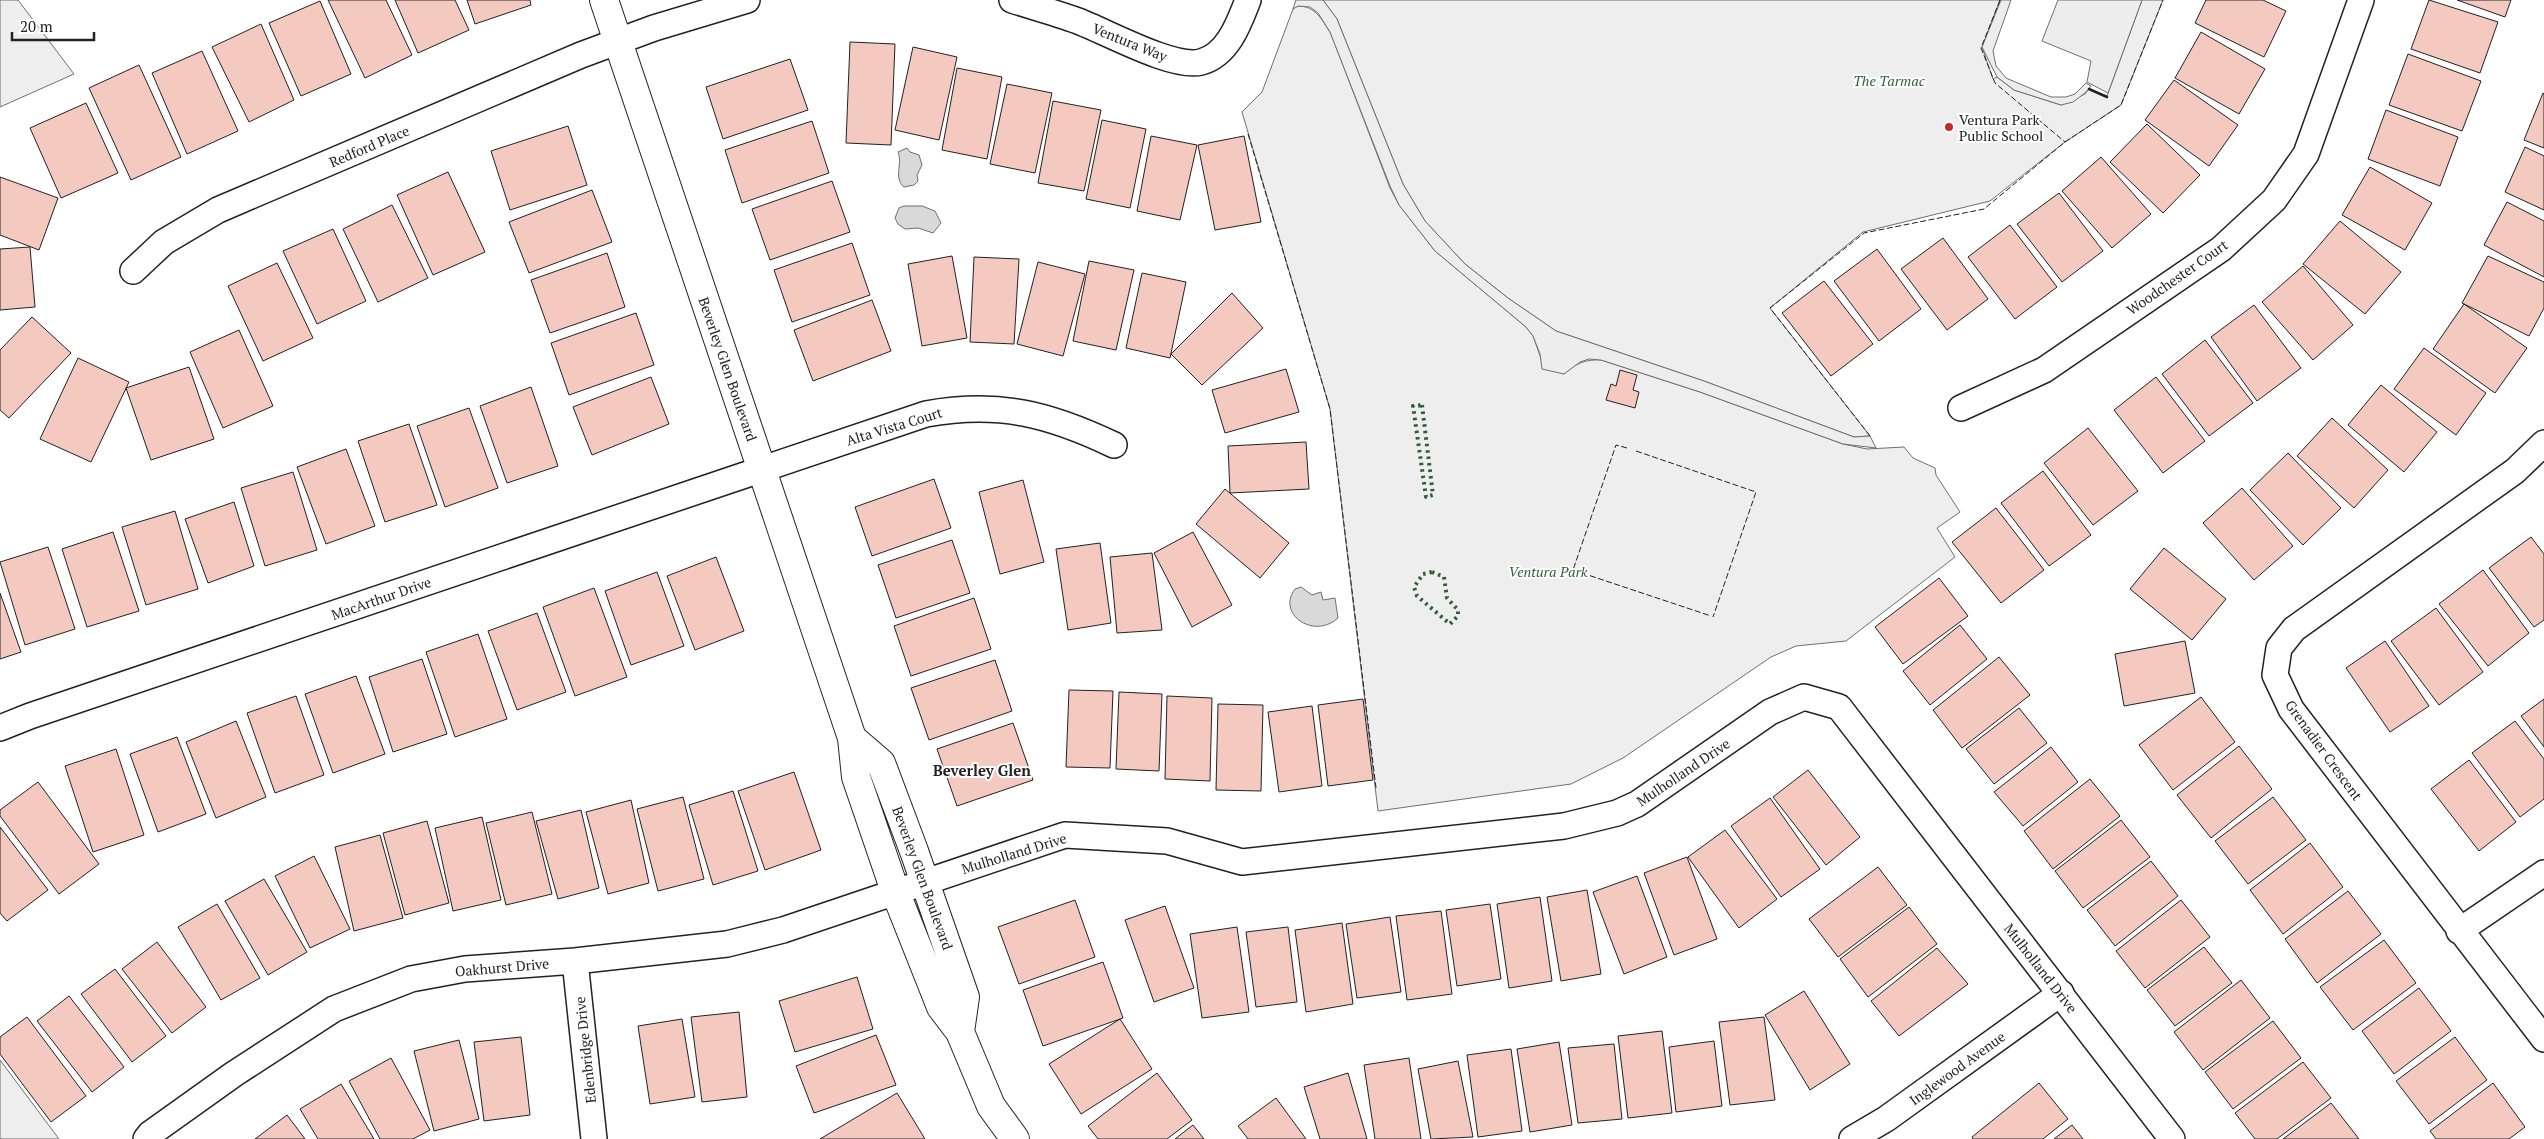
<svg xmlns="http://www.w3.org/2000/svg" width="2544" height="1139" viewBox="0 0 2544 1139" font-family="'PT Serif',serif">
  <rect width="100%" height="100%" fill="#fff"/>
  <path fill="#eee" stroke="#6f6f6f" d="M 0,0 L 18,0 L 74,74 L 0,107 Z
    M 1323,0 L 2000,0 L 1982,47 L 1993,79 L 1997,77 L 2014,90 L 2061,105 L 2085,94 L 2089,89 L 2107,96 L 2142,0 L 2163,0 L 2121,105 L 2065,142 L 1990,201 L 1863,232 L 1770,308 L 1870,436 L 1854,437 L 1704,381 L 1556,331 L 1508,298 L 1465,264 L 1425,221 L 1403,184 L 1337,19 Z
    M 1298,6 C 1316,6 1322,20 1331,34 L 1390,188 L 1399,205 L 1435,251 L 1526,327 L 1533,336 L 1542,361 L 1564,374 C 1575,364 1585,359 1601,360 L 1700,392 L 1843,444 L 1867,449 L 1904,447 L 1913,458 L 1935,468 L 1936,475 L 1960,512 L 1937,528 L 1955,557 L 1846,641 L 1796,646 L 1771,657 L 1623,758 L 1571,784 L 1378,811 L 1330,409 L 1242,112 L 1262,92 L 1293,9 Z
    M 0,1060 L 59,1139 L 0,1139 Z"/>
  <path fill="#ededed" stroke="#6f6f6f" d="M 1296,0 L 1323,0 L 1337,19 L 1403,184 L 1425,221 L 1465,264 L 1508,298 L 1556,331 L 1704,381 L 1854,437 L 1870,436 L 1876,448 L 1843,444 L 1700,392 L 1601,360 L 1589,359 L 1580,362 L 1564,374 L 1542,369 L 1540,354 L 1533,336 L 1526,327 L 1435,251 L 1399,205 L 1390,186 L 1330,32 L 1318,13 L 1310,7 L 1298,6 L 1293,9 Z
    M 2001,0 L 2011,0 L 1993,51 L 1996,66 L 2006,78 L 2051,97 L 2066,97 L 2075,94 L 2086,83 L 2091,86 L 2085,93 L 2073,102 L 2061,105 L 2014,90 L 1997,77 L 1982,47 Z
    M 2058,0 L 2142,0 L 2108,93 L 2087,82 L 2091,61 L 2042,41 Z"/>
  <path fill="#d9d9d9" stroke="#6f6f6f" d="M 907,148 L 910,152 L 919,155 L 922,165 L 917,175 L 918,181 L 914,185 L 904,187 C 893,178 903,164 898,152 Z
    M 904,206 L 922,206 L 935,211 L 941,223 L 933,233 L 918,228 L 905,229 L 898,224 L 895,218 L 899,208 Z
    M 1301,587 L 1312,595 L 1321,592 L 1323,600 L 1335,598 L 1338,618 C 1314,640 1276,614 1295,589 Z"/>
  <path fill="#f3c9c0" stroke="#222" d="M 328,0 L 386,0 L 412,55 L 365,78 Z
    M 395,0 L 455,0 L 469,30 L 418,53 Z
    M 467,0 L 530,0 L 531,5 L 475,24 Z
    M 2206,0 L 2263,0 L 2286,11 L 2264,57 L 2195,23 Z
    M 2429,0 L 2498,22 L 2480,73 L 2411,49 Z
    M 2457,0 L 2511,0 L 2505,17 Z
    M 320,1 L 351,74 L 301,96 L 269,23 Z
    M 261,24 L 294,100 L 249,122 L 212,47 Z
    M 2201,32 L 2265,69 L 2239,114 L 2175,78 Z
    M 850,42 L 895,44 L 891,145 L 846,143 Z
    M 913,47 L 957,57 L 939,140 L 895,130 Z
    M 202,51 L 238,131 L 187,154 L 152,73 Z
    M 2408,54 L 2481,81 L 2462,131 L 2389,105 Z
    M 790,59 L 808,110 L 723,139 L 706,87 Z
    M 139,65 L 181,157 L 131,180 L 89,88 Z
    M 957,68 L 1002,77 L 987,159 L 942,150 Z
    M 2174,80 L 2238,125 L 2209,166 L 2145,120 Z
    M 1007,84 L 1052,93 L 1035,173 L 990,164 Z
    M 2543,93 L 2544,94 L 2544,148 L 2524,140 Z
    M 1053,101 L 1101,110 L 1084,191 L 1038,183 Z
    M 86,103 L 118,173 L 61,198 L 30,128 Z
    M 2386,110 L 2458,137 L 2440,186 L 2368,159 Z
    M 1102,120 L 1146,129 L 1130,208 L 1086,199 Z
    M 812,121 L 829,173 L 742,203 L 725,150 Z
    M 2147,124 L 2200,175 L 2163,213 L 2110,162 Z
    M 568,126 L 587,185 L 510,210 L 491,151 Z
    M 1151,136 L 1197,145 L 1180,220 L 1137,211 Z
    M 1244,136 L 1261,222 L 1215,230 L 1198,145 Z
    M 2525,147 L 2544,156 L 2544,210 L 2505,192 Z
    M 2101,157 L 2151,214 L 2112,248 L 2062,191 Z
    M 2370,167 L 2432,203 L 2405,250 L 2342,215 Z
    M 448,172 L 485,252 L 433,275 L 397,195 Z
    M 0,177 L 58,198 L 39,250 L 0,235 Z
    M 832,181 L 850,232 L 770,260 L 752,209 Z
    M 592,190 L 612,242 L 529,273 L 509,222 Z
    M 2059,193 L 2103,251 L 2062,282 L 2017,224 Z
    M 2507,202 L 2544,221 L 2544,277 L 2484,245 Z
    M 392,205 L 428,278 L 378,302 L 343,229 Z
    M 2340,221 L 2401,272 L 2365,314 L 2303,264 Z
    M 2010,225 L 2057,287 L 2015,319 L 1968,257 Z
    M 333,229 L 366,301 L 317,324 L 283,251 Z
    M 1943,238 L 1988,299 L 1947,330 L 1901,269 Z
    M 852,243 L 870,295 L 792,322 L 774,270 Z
    M 30,247 L 35,307 L 0,310 L 0,249 Z
    M 1877,249 L 1921,309 L 1879,341 L 1834,281 Z
    M 607,253 L 625,307 L 550,333 L 531,280 Z
    M 952,256 L 967,338 L 922,346 L 908,264 Z
    M 2488,256 L 2544,282 L 2544,308 L 2529,336 L 2462,303 Z
    M 974,257 L 1019,259 L 1014,344 L 970,342 Z
    M 1089,261 L 1134,270 L 1116,350 L 1073,341 Z
    M 1038,262 L 1085,274 L 1063,356 L 1017,344 Z
    M 277,263 L 313,338 L 263,361 L 228,286 Z
    M 2303,266 L 2353,325 L 2313,360 L 2262,302 Z
    M 1142,273 L 1186,282 L 1170,358 L 1126,348 Z
    M 1824,281 L 1873,344 L 1831,376 L 1782,313 Z
    M 1232,293 L 1263,328 L 1202,385 L 1171,354 Z
    M 872,300 L 891,351 L 813,381 L 794,330 Z
    M 2464,304 L 2527,348 L 2495,393 L 2433,349 Z
    M 2254,305 L 2301,368 L 2257,401 L 2211,337 Z
    M 636,313 L 654,365 L 569,395 L 551,343 Z
    M 32,317 L 71,353 L 9,418 L 0,410 L 0,350 Z
    M 239,330 L 273,406 L 223,428 L 190,352 Z
    M 2205,340 L 2253,403 L 2209,436 L 2162,374 Z
    M 2424,348 L 2486,393 L 2456,435 L 2394,389 Z
    M 78,358 L 129,382 L 91,462 L 40,439 Z
    M 189,367 L 214,439 L 151,460 L 126,388 Z
    M 1286,369 L 1299,412 L 1225,433 L 1212,390 Z
    M 1620,370 L 1637,375 L 1633,390 L 1639,392 L 1635,408 L 1606,400 L 1611,384 L 1616,386 Z
    M 651,377 L 669,424 L 592,455 L 573,407 Z
    M 2156,377 L 2205,441 L 2163,473 L 2114,410 Z
    M 2381,385 L 2437,432 L 2404,472 L 2348,425 Z
    M 531,387 L 558,466 L 507,483 L 480,406 Z
    M 469,408 L 498,488 L 445,507 L 417,426 Z
    M 2332,418 L 2388,470 L 2354,508 L 2297,456 Z
    M 409,424 L 437,505 L 385,522 L 358,441 Z
    M 2088,428 L 2138,491 L 2093,525 L 2044,463 Z
    M 1306,442 L 1309,489 L 1230,493 L 1228,446 Z
    M 346,449 L 375,526 L 326,544 L 297,467 Z
    M 2288,453 L 2341,508 L 2303,545 L 2250,490 Z
    M 2043,471 L 2091,535 L 2049,566 L 2001,503 Z
    M 293,472 L 317,550 L 265,566 L 241,488 Z
    M 934,479 L 951,528 L 872,556 L 855,507 Z
    M 1023,480 L 1044,562 L 1000,574 L 979,492 Z
    M 2242,488 L 2293,546 L 2254,580 L 2203,523 Z
    M 1225,489 L 1289,543 L 1260,578 L 1196,524 Z
    M 234,502 L 254,566 L 208,583 L 185,519 Z
    M 1996,508 L 2044,570 L 2001,603 L 1952,542 Z
    M 175,511 L 198,589 L 146,605 L 122,527 Z
    M 113,532 L 139,611 L 87,627 L 62,549 Z
    M 1193,532 L 1232,605 L 1192,627 L 1154,553 Z
    M 2531,537 L 2544,554 L 2544,620 L 2534,627 L 2489,568 Z
    M 952,540 L 970,593 L 896,618 L 878,565 Z
    M 1100,543 L 1111,623 L 1068,630 L 1056,549 Z
    M 48,547 L 75,629 L 25,645 L 0,562 Z
    M 2164,548 L 2226,599 L 2192,640 L 2130,589 Z
    M 1152,553 L 1162,630 L 1117,633 L 1110,557 Z
    M 716,557 L 744,631 L 695,650 L 667,576 Z
    M 2483,570 L 2529,633 L 2488,666 L 2439,604 Z
    M 657,572 L 684,646 L 631,665 L 605,591 Z
    M 1939,578 L 1968,616 L 1903,664 L 1875,627 Z
    M 594,588 L 627,677 L 575,696 L 543,607 Z
    M 0,593 L 21,652 L 0,659 Z
    M 974,598 L 991,649 L 911,676 L 894,626 Z
    M 2436,608 L 2483,672 L 2439,705 L 2391,641 Z
    M 537,613 L 566,692 L 517,710 L 488,631 Z
    M 1960,625 L 1987,659 L 1930,705 L 1903,671 Z
    M 478,634 L 507,719 L 455,737 L 426,652 Z
    M 2185,641 L 2195,693 L 2124,706 L 2115,654 Z
    M 2385,641 L 2429,706 L 2390,732 L 2346,668 Z
    M 1999,657 L 2030,695 L 1962,748 L 1933,710 Z
    M 422,659 L 447,734 L 393,752 L 369,677 Z
    M 995,660 L 1012,711 L 929,740 L 911,688 Z
    M 356,676 L 385,754 L 333,773 L 305,694 Z
    M 1069,690 L 1113,691 L 1110,768 L 1066,767 Z
    M 1119,692 L 1162,694 L 1159,771 L 1116,769 Z
    M 296,696 L 324,775 L 275,793 L 247,713 Z
    M 1167,696 L 1212,698 L 1210,781 L 1165,779 Z
    M 2201,697 L 2235,742 L 2173,790 L 2139,745 Z
    M 1363,699 L 1373,780 L 1328,786 L 1318,705 Z
    M 2544,699 L 2544,747 L 2521,716 Z
    M 1218,704 L 1263,705 L 1261,791 L 1216,790 Z
    M 1312,706 L 1322,786 L 1279,792 L 1268,712 Z
    M 2019,708 L 2047,743 L 1994,784 L 1966,749 Z
    M 236,721 L 266,797 L 216,818 L 186,742 Z
    M 2515,721 L 2544,759 L 2544,799 L 2520,817 L 2472,753 Z
    M 1013,723 L 1033,780 L 957,806 L 937,749 Z
    M 177,737 L 206,814 L 158,832 L 130,754 Z
    M 2239,746 L 2272,789 L 2211,838 L 2177,795 Z
    M 2051,747 L 2078,782 L 2023,826 L 1994,792 Z
    M 116,749 L 144,835 L 93,852 L 65,766 Z
    M 2469,760 L 2516,822 L 2479,851 L 2431,789 Z
    M 1808,770 L 1860,837 L 1826,865 L 1773,797 Z
    M 794,772 L 821,850 L 765,870 L 738,791 Z
    M 2090,779 L 2120,816 L 2053,869 L 2024,831 Z
    M 38,782 L 99,864 L 59,894 L 0,816 L 0,810 Z
    M 733,791 L 758,871 L 713,885 L 689,805 Z
    M 683,797 L 704,879 L 658,891 L 637,809 Z
    M 2273,797 L 2306,840 L 2248,884 L 2215,841 Z
    M 1770,798 L 1820,869 L 1781,897 L 1731,826 Z
    M 631,800 L 649,883 L 608,894 L 586,812 Z
    M 581,810 L 599,888 L 558,899 L 536,821 Z
    M 532,812 L 552,894 L 506,905 L 486,823 Z
    M 482,817 L 501,900 L 453,911 L 435,828 Z
    M 2121,820 L 2150,857 L 2083,908 L 2055,871 Z
    M 427,821 L 449,903 L 405,915 L 383,833 Z
    M 0,827 L 48,890 L 7,921 L 0,913 Z
    M 1725,830 L 1777,899 L 1739,928 L 1688,857 Z
    M 380,835 L 403,918 L 354,931 L 335,847 Z
    M 2310,843 L 2343,887 L 2283,934 L 2250,890 Z
    M 314,856 L 350,929 L 310,948 L 275,876 Z
    M 1687,857 L 1717,939 L 1674,955 L 1644,873 Z
    M 2151,861 L 2178,896 L 2115,946 L 2087,910 Z
    M 1878,867 L 1907,905 L 1838,957 L 1809,919 Z
    M 1637,876 L 1667,957 L 1624,974 L 1593,892 Z
    M 264,879 L 307,952 L 268,975 L 225,901 Z
    M 1587,890 L 1601,974 L 1561,981 L 1547,897 Z
    M 2348,891 L 2381,934 L 2317,983 L 2285,939 Z
    M 1540,897 L 1552,981 L 1509,988 L 1497,904 Z
    M 1075,900 L 1095,957 L 1019,984 L 998,927 Z
    M 2181,900 L 2210,937 L 2145,988 L 2116,951 Z
    M 217,904 L 260,978 L 221,1000 L 178,927 Z
    M 1490,904 L 1501,979 L 1457,986 L 1446,910 Z
    M 1165,906 L 1194,988 L 1154,1002 L 1125,920 Z
    M 1909,907 L 1937,944 L 1868,997 L 1840,959 Z
    M 1441,911 L 1452,994 L 1407,1000 L 1396,916 Z
    M 1390,917 L 1401,992 L 1357,998 L 1346,924 Z
    M 1342,923 L 1353,1004 L 1306,1012 L 1295,930 Z
    M 1237,927 L 1249,1012 L 1202,1018 L 1190,934 Z
    M 1288,927 L 1297,1002 L 1256,1007 L 1246,932 Z
    M 2384,940 L 2416,983 L 2353,1030 L 2320,987 Z
    M 157,942 L 206,1007 L 172,1033 L 122,969 Z
    M 2204,947 L 2232,983 L 2175,1026 L 2147,990 Z
    M 1937,948 L 1968,984 L 1899,1036 L 1871,1001 Z
    M 1103,962 L 1123,1018 L 1043,1046 L 1023,990 Z
    M 115,969 L 166,1036 L 132,1062 L 81,994 Z
    M 857,977 L 873,1029 L 795,1052 L 779,1001 Z
    M 2241,980 L 2270,1018 L 2203,1070 L 2174,1032 Z
    M 2419,988 L 2451,1031 L 2394,1074 L 2362,1031 Z
    M 1804,991 L 1850,1064 L 1810,1090 L 1765,1015 Z
    M 69,996 L 124,1067 L 92,1092 L 37,1021 Z
    M 739,1012 L 747,1097 L 702,1102 L 691,1017 Z
    M 27,1017 L 86,1096 L 51,1122 L 0,1054 L 0,1037 Z
    M 1764,1017 L 1775,1100 L 1730,1105 L 1719,1022 Z
    M 682,1019 L 695,1097 L 650,1104 L 638,1026 Z
    M 1120,1019 L 1152,1069 L 1081,1114 L 1049,1064 Z
    M 2273,1021 L 2301,1058 L 2233,1109 L 2205,1072 Z
    M 1662,1031 L 1672,1113 L 1628,1118 L 1618,1036 Z
    M 876,1035 L 896,1085 L 814,1113 L 796,1066 Z
    M 521,1037 L 530,1115 L 484,1121 L 474,1042 Z
    M 2455,1037 L 2487,1080 L 2429,1124 L 2396,1081 Z
    M 459,1040 L 479,1119 L 434,1131 L 414,1051 Z
    M 1714,1041 L 1722,1106 L 1676,1112 L 1669,1047 Z
    M 1559,1042 L 1572,1125 L 1530,1132 L 1517,1049 Z
    M 1614,1044 L 1622,1119 L 1578,1123 L 1568,1048 Z
    M 1511,1049 L 1522,1131 L 1478,1137 L 1467,1055 Z
    M 391,1058 L 430,1130 L 413,1139 L 380,1139 L 349,1081 Z
    M 1409,1058 L 1421,1139 L 1375,1139 L 1364,1065 Z
    M 1458,1061 L 1473,1137 L 1431,1139 L 1418,1069 Z
    M 2303,1062 L 2331,1098 L 2277,1139 L 2255,1139 L 2235,1113 Z
    M 1157,1073 L 1192,1120 L 1167,1139 L 1098,1139 L 1088,1126 Z
    M 1348,1073 L 1367,1139 L 1320,1139 L 1304,1087 Z
    M 2039,1083 L 2068,1119 L 2043,1139 L 1973,1139 L 1972,1137 Z
    M 2493,1083 L 2525,1127 L 2509,1139 L 2436,1139 L 2430,1131 Z
    M 341,1084 L 374,1139 L 318,1139 L 300,1109 Z
    M 897,1093 L 925,1139 L 820,1139 Z
    M 1276,1098 L 1306,1139 L 1248,1139 L 1238,1126 Z
    M 2331,1103 L 2359,1139 L 2283,1139 Z
    M 287,1115 L 305,1139 L 255,1139 Z
    M 1193,1125 L 1204,1139 L 1175,1139 Z
    M 2072,1125 L 2083,1139 L 2054,1139 Z"/>
  <g fill="none" stroke-linecap="round" stroke-linejoin="round">
    <g stroke="#222" stroke-width="28">
      <path id="minor" d="M 1012,0 C 1034,7 1056,13 1078,21 C 1107,32 1173,69 1201,62 C 1228,55 1239,23 1248,0
        M 133,271 L 164,242 L 218,210 L 581,55 L 654,28 L 747,0
        M 1961,408 L 2044,370 L 2221,249 L 2274,200 L 2306,154 L 2361,0
        M 2544,443 L 2515,471 L 2294,629 L 2279,648 L 2275,675 L 2291,709 L 2544,1039
        M 0,728 L 30,716 L 926,414 C 999,401 1049,414 1114,445
        M 2459,931 L 2544,873
        M 575,961 L 594,1139
        M 146,1139 L 150,1134 L 234,1074 L 334,1009 L 411,979 L 465,969 L 575,961 L 727,944 L 783,930 L 1065,835 L 1167,841 L 1242,862 L 1564,826 L 1617,813 L 1637,804 L 1770,712 L 1804,697 L 1839,707 L 2172,1139
        M 1852,1139 L 1886,1119 L 2061,993"/>
    </g>
    <g stroke="#222" stroke-width="30">
      <path id="tertiary" d="M 604,0 L 852,738 L 856,777 L 895,891 L 941,1007 L 960,1032 L 991,1106 L 1015,1139
        M 852,738 L 881,763 L 914,851 L 965,997 L 960,1032"/>
    </g>
    <use href="#minor" stroke="#fff" stroke-width="25"/>
    <use href="#tertiary" stroke="#fff" stroke-width="28"/>
    <path stroke="#2f5e38" stroke-width="4" stroke-dasharray="2.5 4" stroke-linecap="butt" d="M 1422,405 L 1433,495 L 1426,497 L 1413,406 Z
      M 1432,572 L 1444,577 L 1447,598 L 1458,610 L 1458,616 L 1450,624 L 1417,596 L 1414,587 L 1423,574 Z"/>
    <path stroke="#222" stroke-width="1" stroke-dasharray="6 2.5" stroke-linecap="butt" d="M 2000,0 L 1981,48 L 1995,83 L 2065,142
      M 1248,134 L 1330,409 L 1376,788
      M 1870,436 L 1770,308 L 1864,233 L 1984,209 L 2065,142 L 2121,105 L 2163,0
      M 1627,448 L 1616,445 L 1573,570 L 1711,616
      M 1636,451 L 1756,492 L 1713,617"/>
    <path stroke="#222" stroke-width="2.5" d="M 2089,89 L 2107,97"/>
  </g>
  <circle fill="#c62828" stroke="#fff" stroke-width="2" cx="1949" cy="127" r="5"/>
  <g text-anchor="middle" dominant-baseline="central" stroke-width="4" stroke-linejoin="round" paint-order="stroke">
    <g font-size="14" fill="#222" stroke="#fff">
      <text transform="translate(1130 42) rotate(22)">Ventura Way</text>
      <text transform="translate(369 146) rotate(-23)">Redford Place</text>
      <text transform="translate(2177 277) rotate(-35)">Woodchester Court</text>
      <text transform="translate(728 369) rotate(71)">Beverley Glen Boulevard</text>
      <text transform="translate(894 426) rotate(-17)">Alta Vista Court</text>
      <text transform="translate(381 598) rotate(-19)">MacArthur Drive</text>
      <text transform="translate(2324 750) rotate(54)">Grenadier Crescent</text>
      <text transform="translate(1683 772) rotate(-34)">Mulholland Drive</text>
      <text transform="translate(1014 853) rotate(-17)">Mulholland Drive</text>
      <text transform="translate(923 878) rotate(70)">Beverley Glen Boulevard</text>
      <text transform="translate(502 967) rotate(-5)">Oakhurst Drive</text>
      <text transform="translate(2041 968) rotate(52)">Mulholland Drive</text>
      <text transform="translate(585 1050) rotate(-96)">Edenbridge Drive</text>
      <text transform="translate(1957 1068) rotate(-36)">Inglewood Avenue</text>
    </g>
    <g font-size="14" font-style="italic" fill="#2f5e38" stroke="#fff">
      <text x="1889" y="80">The Tarmac</text>
      <text x="1548" y="571">Ventura Park</text>
    </g>
    <g font-size="14" fill="#222" stroke="#fff" text-anchor="start">
      <text x="1959" y="119">Ventura Park<tspan x="1959" dy="16">Public School</tspan></text>
    </g>
    <g font-size="15" font-weight="bold" fill="#222" stroke="#fff">
      <text x="982" y="770">Beverley Glen</text>
    </g>
  </g>
  <path d="M12 32v8h82v-8" fill="none" stroke="#222222" stroke-width="2.5"/>
  <text x="20" y="32" font-size="15" fill="#222222" stroke="#ffffff" stroke-width="4" paint-order="stroke">20 m</text>
</svg>
